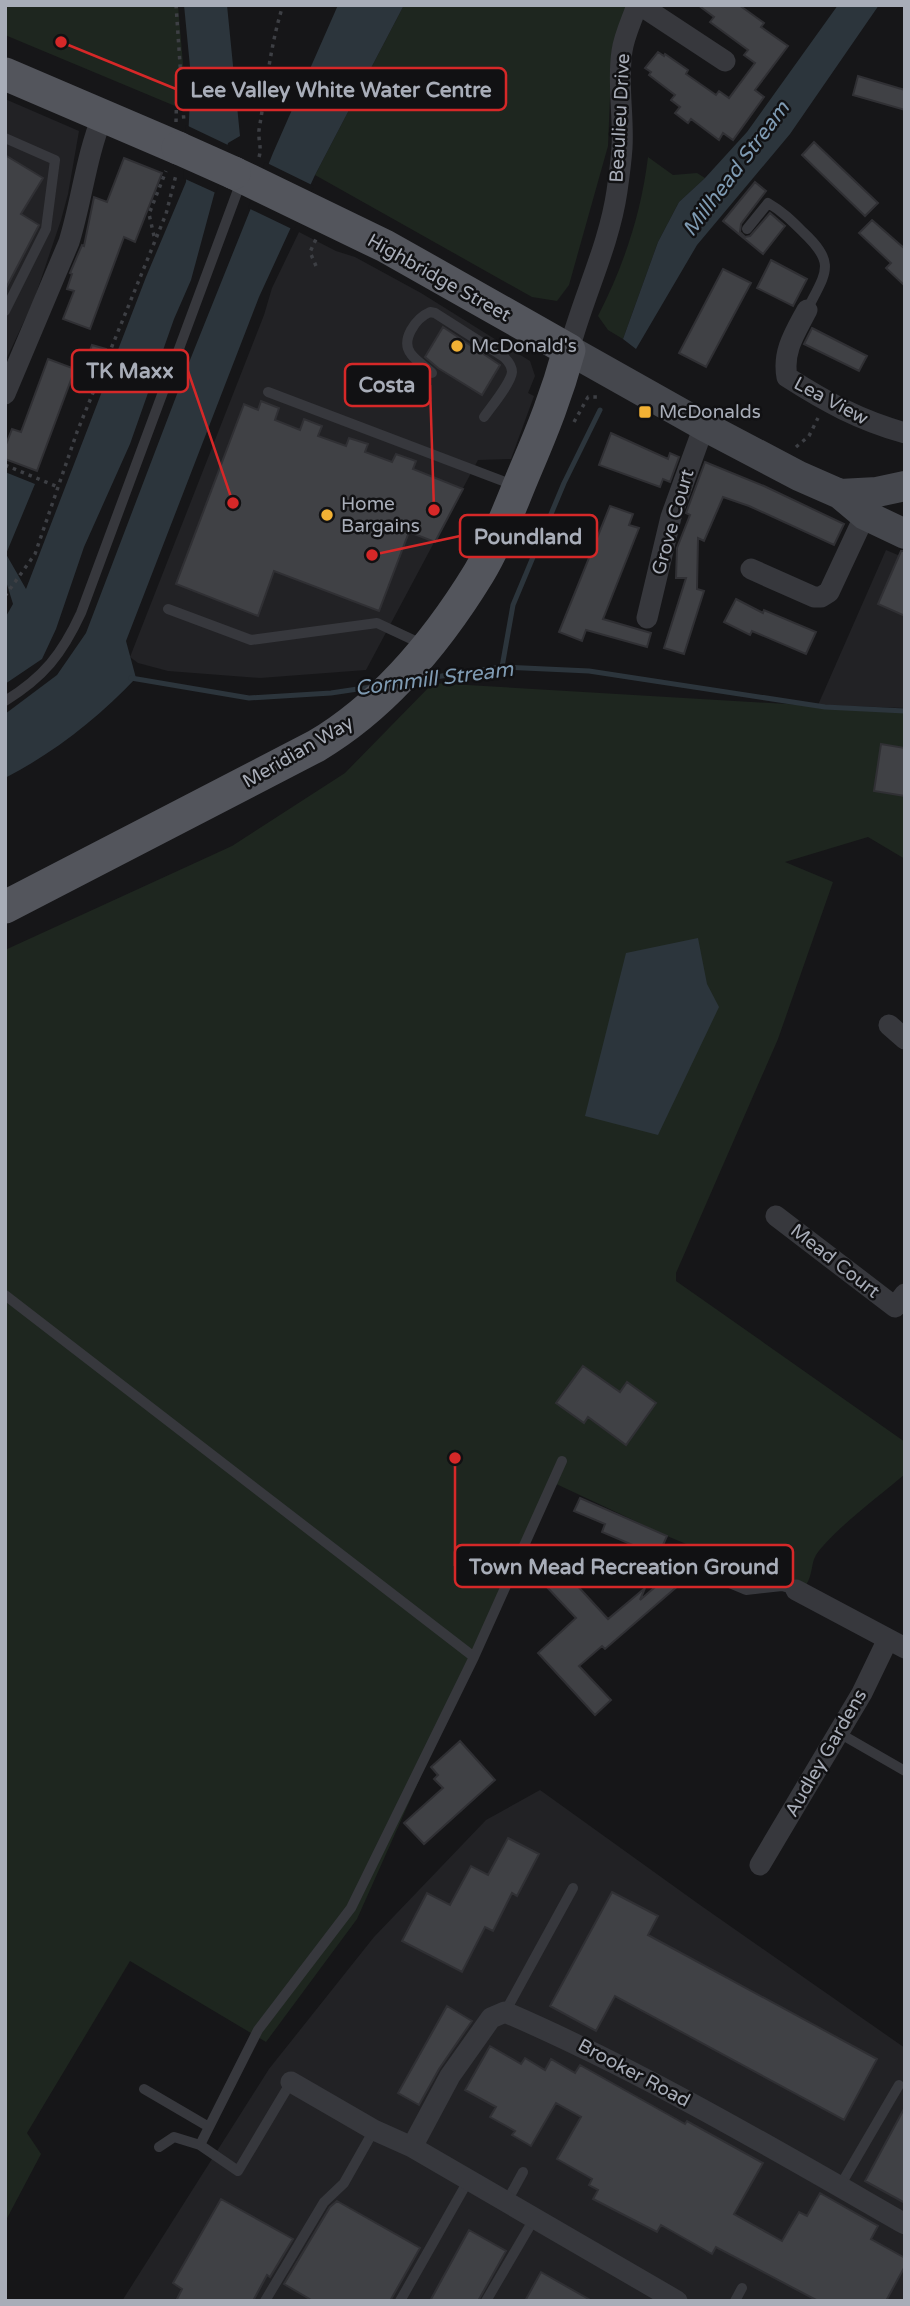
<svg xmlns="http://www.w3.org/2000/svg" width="910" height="2306" viewBox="0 0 910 2306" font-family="'Varela Round',sans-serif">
  <rect width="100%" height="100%" fill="#161618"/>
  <path fill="#222225" d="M 5,99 L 79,131 L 68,194 L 61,220 L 34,300 L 5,362 Z
    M 299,232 L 336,251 L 355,257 L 421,293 L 530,361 L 535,376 L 528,393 L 534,396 L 511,459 L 478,460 L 366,670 L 260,678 L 168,671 L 138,663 L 130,657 L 264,315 L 272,288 Z
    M 886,550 L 905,558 L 905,708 L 818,705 Z
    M 540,1790 L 700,1905 L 905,2048 L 905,2301 L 122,2301 L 269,2069 L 374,1937 L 486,1820 Z"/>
  <path fill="#1e261f" d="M 5,5 L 178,5 L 187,111 L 5,35 Z
    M 404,5 L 627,5 L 612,48 L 608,146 L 569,285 L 557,301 L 532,297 L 315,175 Z
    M 648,157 L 673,175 L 697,173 L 705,178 L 679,202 L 658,242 L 623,339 L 608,330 L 598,316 C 624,265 641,214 648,157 Z
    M 433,683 L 905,711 L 905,859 L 868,837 L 785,862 L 833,882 L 778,1039 L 676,1273 L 676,1281 L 905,1442 L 905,1474 C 880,1496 834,1529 816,1555 C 811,1563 813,1574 806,1585 L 773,1580 L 667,1536 L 552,1482 L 357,1919 L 266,2042 L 130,1961 L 27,2133 L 41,2154 L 5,2222 L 5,950 L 232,846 L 345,773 Z"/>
  <path fill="#2c353c" d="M 184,5 L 227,5 L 240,136 L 228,143 L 191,280 L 174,319 L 130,444 L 84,547 L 56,629 L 42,659 L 5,684 L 5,618 L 13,604 L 5,578 L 5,472 L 35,484 L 6,554 L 26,589 L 146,277 L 186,182 L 191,77 Z
    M 338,5 L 404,5 L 315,175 L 259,297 L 126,641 L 136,678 C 99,717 54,753 5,778 L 5,714 L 57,675 L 86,633 L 190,360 L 273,153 Z
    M 838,5 L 879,5 L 790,134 L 697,245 L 636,349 L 623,339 L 658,242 L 679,202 L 705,178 L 747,132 Z
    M 698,938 L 707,984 L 719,1007 L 658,1135 L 585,1116 L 626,953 Z"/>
  <path fill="#161618" d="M 186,125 L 230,146 L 216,193 L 183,178 Z
    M 265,162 L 314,186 L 294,230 L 248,208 Z"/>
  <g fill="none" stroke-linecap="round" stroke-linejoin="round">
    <path stroke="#2c353c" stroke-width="5" d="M 502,667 L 513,605 L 564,483 L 600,410
      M 131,678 L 249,698 L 331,693 L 371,687
      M 415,680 L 502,667 L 589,671 L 825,707 L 905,711"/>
  </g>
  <path fill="#404145" stroke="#303034" stroke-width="2" d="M 698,5 L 739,5 L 764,23 L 761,27 L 788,46 L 755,90 L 764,97 L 733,140 L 723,133 L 719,140 L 691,119 L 688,123 L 675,113 L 680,107 L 671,100 L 675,95 L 649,75 L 651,72 L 645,68 L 658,52 L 664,56 L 665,54 L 688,70 L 686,74 L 716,95 L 719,91 L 729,98 L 755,63 L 744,55 L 748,50 L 710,22 L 714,17 Z
    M 858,76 L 905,90 L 905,110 L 853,95 Z
    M 814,142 L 878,203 L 865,216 L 802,155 Z
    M 5,155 L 43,178 L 21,214 L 39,225 L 38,227 L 5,290 Z
    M 124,158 L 162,173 L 135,242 L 124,237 L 90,329 L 63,319 L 74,291 L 67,289 L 72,274 L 70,273 L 82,245 L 84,246 L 94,197 L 107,202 Z
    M 755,182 L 766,191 L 741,224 L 740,232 L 745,237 L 750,236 L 770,213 L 785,226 L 763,254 L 723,221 Z
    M 872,220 L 905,249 L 905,286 L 886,268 L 891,263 L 859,233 Z
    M 771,260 L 807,279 L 793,306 L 757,288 Z
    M 723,269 L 751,283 L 706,367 L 679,353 Z
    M 443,327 L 500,365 L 482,395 L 438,368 L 425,357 Z
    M 812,328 L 867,356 L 859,371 L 804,344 Z
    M 92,345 L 106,349 L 99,367 L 86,362 Z
    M 48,359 L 75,369 L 37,471 L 5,459 L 5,447 L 12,429 L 21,432 Z
    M 261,401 L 279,408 L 275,420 L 300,430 L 304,419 L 322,426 L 318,436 L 346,446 L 349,438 L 368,444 L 365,452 L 392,462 L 396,454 L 416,461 L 413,469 L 463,489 L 435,542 L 409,532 L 379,611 L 274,571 L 258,616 L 176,584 L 244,404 L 258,410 Z
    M 611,433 L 668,459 L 670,453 L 679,457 L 670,482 L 663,479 L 660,487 L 599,465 Z
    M 705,462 L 764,486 L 844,524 L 834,545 L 749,506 L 723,497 L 704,541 L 698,538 L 697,589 L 704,591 L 684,654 L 664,648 L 686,578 L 676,578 L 677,548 L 690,515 L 686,513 Z
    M 610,506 L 633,514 L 629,525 L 639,528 L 603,619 L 651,633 L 647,647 L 586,630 L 582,641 L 559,632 Z
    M 901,551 L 905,551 L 905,616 L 878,604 Z
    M 736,599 L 763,613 L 764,610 L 816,632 L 806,654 L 752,631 L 750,635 L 724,622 Z
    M 881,744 L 905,748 L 905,796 L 874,791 Z
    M 583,1366 L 620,1392 L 627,1382 L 656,1403 L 626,1445 L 588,1417 L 584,1423 L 556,1403 Z
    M 580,1498 L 667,1536 L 660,1552 L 649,1552 L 602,1532 L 605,1524 L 574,1511 Z
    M 562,1569 L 608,1619 L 645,1588 L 640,1600 L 676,1569 L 683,1572 L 687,1578 L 605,1649 L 602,1646 L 579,1666 L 611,1700 L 595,1715 L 538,1653 L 576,1618 L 545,1585 Z
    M 460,1741 L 495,1780 L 424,1844 L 404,1823 L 443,1788 L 434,1779 L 438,1775 L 431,1767 Z
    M 508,1838 L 539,1854 L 517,1896 L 512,1893 L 493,1931 L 485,1927 L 462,1972 L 402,1941 L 427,1893 L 450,1905 L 471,1866 L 488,1875 Z
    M 612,1892 L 658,1916 L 648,1935 L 877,2059 L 844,2120 L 615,1996 L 596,2031 L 550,2006 Z
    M 447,2006 L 472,2021 L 439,2069 L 419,2105 L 398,2093 Z
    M 490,2046 L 521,2064 L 525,2058 L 545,2070 L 551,2059 L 575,2073 L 580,2065 L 685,2124 L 687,2121 L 763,2163 L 734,2214 L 782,2241 L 799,2212 L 807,2216 L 820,2193 L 878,2226 L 871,2239 L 905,2258 L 905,2266 L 886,2301 L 818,2301 L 716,2247 L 712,2254 L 661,2225 L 657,2232 L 593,2199 L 598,2190 L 589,2185 L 592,2179 L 557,2159 L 581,2117 L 556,2103 L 531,2146 L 512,2135 L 515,2131 L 490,2117 L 496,2107 L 465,2090 Z
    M 905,2107 L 905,2203 L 865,2181 Z
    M 221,2199 L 293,2239 L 270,2277 L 267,2275 L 253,2301 L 176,2301 L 182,2289 L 173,2283 Z
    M 337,2201 L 420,2248 L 390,2301 L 313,2301 L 284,2284 L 330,2207 Z
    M 469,2230 L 506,2251 L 478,2301 L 430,2301 Z
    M 541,2272 L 592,2301 L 525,2301 Z"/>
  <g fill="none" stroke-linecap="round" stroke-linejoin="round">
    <path stroke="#3d3f44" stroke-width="3.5" stroke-dasharray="3.5 5" stroke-linecap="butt" d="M 176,5 L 184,123
      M 176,122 L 177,83 L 180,78
      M 259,157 C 262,147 258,141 259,130 C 266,89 270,46 283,5
      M 154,236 L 149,214 L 166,171
      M 316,266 L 310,252 L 316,239
      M 574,422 L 588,397 L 601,397
      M 796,447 L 809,436 L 818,418
      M 5,465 L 58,487
      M 5,596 L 35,554 L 77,432 L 166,214 L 176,175"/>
    <path stroke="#37383d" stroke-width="10" d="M 5,138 L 55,160 L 46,229 L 5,311
      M 747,229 L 768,203 C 782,211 792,221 803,232 C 837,264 826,272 807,310
      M 432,373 C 426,367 416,361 411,354 C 400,340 416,318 430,312 L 435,313 L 504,357 C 508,361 512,366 512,372 C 511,383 491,407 484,417
      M 268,392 L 516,486
      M 168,609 L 251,640 L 377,623 L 424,645
      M 5,701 C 44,677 62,654 81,613 L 242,179
      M 5,1295 L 474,1657
      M 558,1561 L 674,1560 L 746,1590 L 782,1586 L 796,1590
      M 839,1733 L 905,1771
      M 505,2012 L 573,1888
      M 144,2089 L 209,2127
      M 200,2145 L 258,2030 L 351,1908 L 474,1657 L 562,1461
      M 159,2147 L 174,2137 L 200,2145 L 238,2171 L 291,2082
      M 840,2186 L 899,2085
      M 506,2203 L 523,2172
      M 265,2301 L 324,2202 L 344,2183 L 374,2130
      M 400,2301 L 468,2181
      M 486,2301 L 534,2219
      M 735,2301 L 742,2288"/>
    <path stroke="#37383d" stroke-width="21" d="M 640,5 L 725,61
      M 807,310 C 796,331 782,351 787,377 C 826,402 859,420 905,433
      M 569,350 C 583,297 609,246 617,191 C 619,177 621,162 622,148 C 624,116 617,84 622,51 C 624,36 632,20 637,5
      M 5,394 L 69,242 C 82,200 86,156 103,115
      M 751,569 L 814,597 L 821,597 L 829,592 L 865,515
      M 647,618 L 671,517 L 704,426
      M 889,1025 L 905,1039
      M 776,1216 L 895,1307 L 905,1294
      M 796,1590 L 905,1648
      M 760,1865 L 862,1693 L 888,1639
      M 291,2082 L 374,2130 L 412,2147 L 677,2301
      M 412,2147 L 450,2076 L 491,2018 L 505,2012 C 644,2072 774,2149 905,2224"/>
    <path stroke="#45474d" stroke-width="30" d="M 569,350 L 704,426 L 799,476 L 840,494 L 865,515 L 905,534
      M 840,494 L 877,492 L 905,486"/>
    <path stroke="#53555c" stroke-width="33" d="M 5,74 L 178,148
      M 5,907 L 316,746 C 385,705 438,640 479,573 C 498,541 511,504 525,471 C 543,429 557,394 569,350 L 385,246 L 234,173"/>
    <path stroke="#53555c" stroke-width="33" d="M 178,148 L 234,173"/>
  </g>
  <g fill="#f2b134" stroke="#111113" stroke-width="2.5">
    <circle cx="457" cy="346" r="7"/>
    <rect x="638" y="405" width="14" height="14" rx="3.5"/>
    <circle cx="327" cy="515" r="7"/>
  </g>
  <g text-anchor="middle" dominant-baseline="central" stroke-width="5" stroke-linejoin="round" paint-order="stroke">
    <g font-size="19" fill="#a8adb8" stroke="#111113">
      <text transform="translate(620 118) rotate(-87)">Beaulieu Drive</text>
      <text transform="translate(439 278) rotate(29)">Highbridge Street</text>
      <text transform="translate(831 401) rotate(28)">Lea View</text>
      <text transform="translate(673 522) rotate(-74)">Grove Court</text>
      <text transform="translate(298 752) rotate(-30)">Meridian Way</text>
      <text transform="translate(835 1261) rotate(38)">Mead Court</text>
      <text transform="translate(826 1753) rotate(-60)">Audley Gardens</text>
      <text transform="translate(634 2073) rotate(28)">Brooker Road</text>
    </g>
    <g font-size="19" fill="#a8adb8" stroke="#111113" text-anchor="start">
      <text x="471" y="346">McDonald's</text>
      <text x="659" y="412">McDonalds</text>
      <text x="341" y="504">Home<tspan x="341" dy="22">Bargains</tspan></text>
    </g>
    <g font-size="21" font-style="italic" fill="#7f9bb3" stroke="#111113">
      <text transform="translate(736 169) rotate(-53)">Millhead Stream</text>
      <text transform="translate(434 679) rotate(-7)">Cornmill Stream</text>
    </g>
  </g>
  <path fill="none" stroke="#d62828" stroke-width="2.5" d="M61 42L176 89M233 503L188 371M434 510L430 385M372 555L460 536M455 1458L455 1566"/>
  <g fill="#d62828" stroke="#111113" stroke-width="2.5">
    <circle cx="61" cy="42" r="7"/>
    <circle cx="233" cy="503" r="7"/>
    <circle cx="434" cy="510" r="7"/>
    <circle cx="372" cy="555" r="7"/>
    <circle cx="455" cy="1458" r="7"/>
  </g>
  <g fill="#111113" stroke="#d62828" stroke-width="2.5">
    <rect x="176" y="68" width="330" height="42" rx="7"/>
    <rect x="72" y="350" width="116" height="42" rx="7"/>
    <rect x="345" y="364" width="85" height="42" rx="7"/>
    <rect x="460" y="515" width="137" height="42" rx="7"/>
    <rect x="455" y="1545" width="338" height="42" rx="7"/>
  </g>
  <g font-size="21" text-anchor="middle" font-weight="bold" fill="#a8adb8">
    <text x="341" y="97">Lee Valley White Water Centre</text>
    <text x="130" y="378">TK Maxx</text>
    <text x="387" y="392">Costa</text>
    <text x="528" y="544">Poundland</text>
    <text x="624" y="1574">Town Mead Recreation Ground</text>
  </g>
  <rect width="910" height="2306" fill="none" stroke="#a8adb8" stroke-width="14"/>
</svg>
